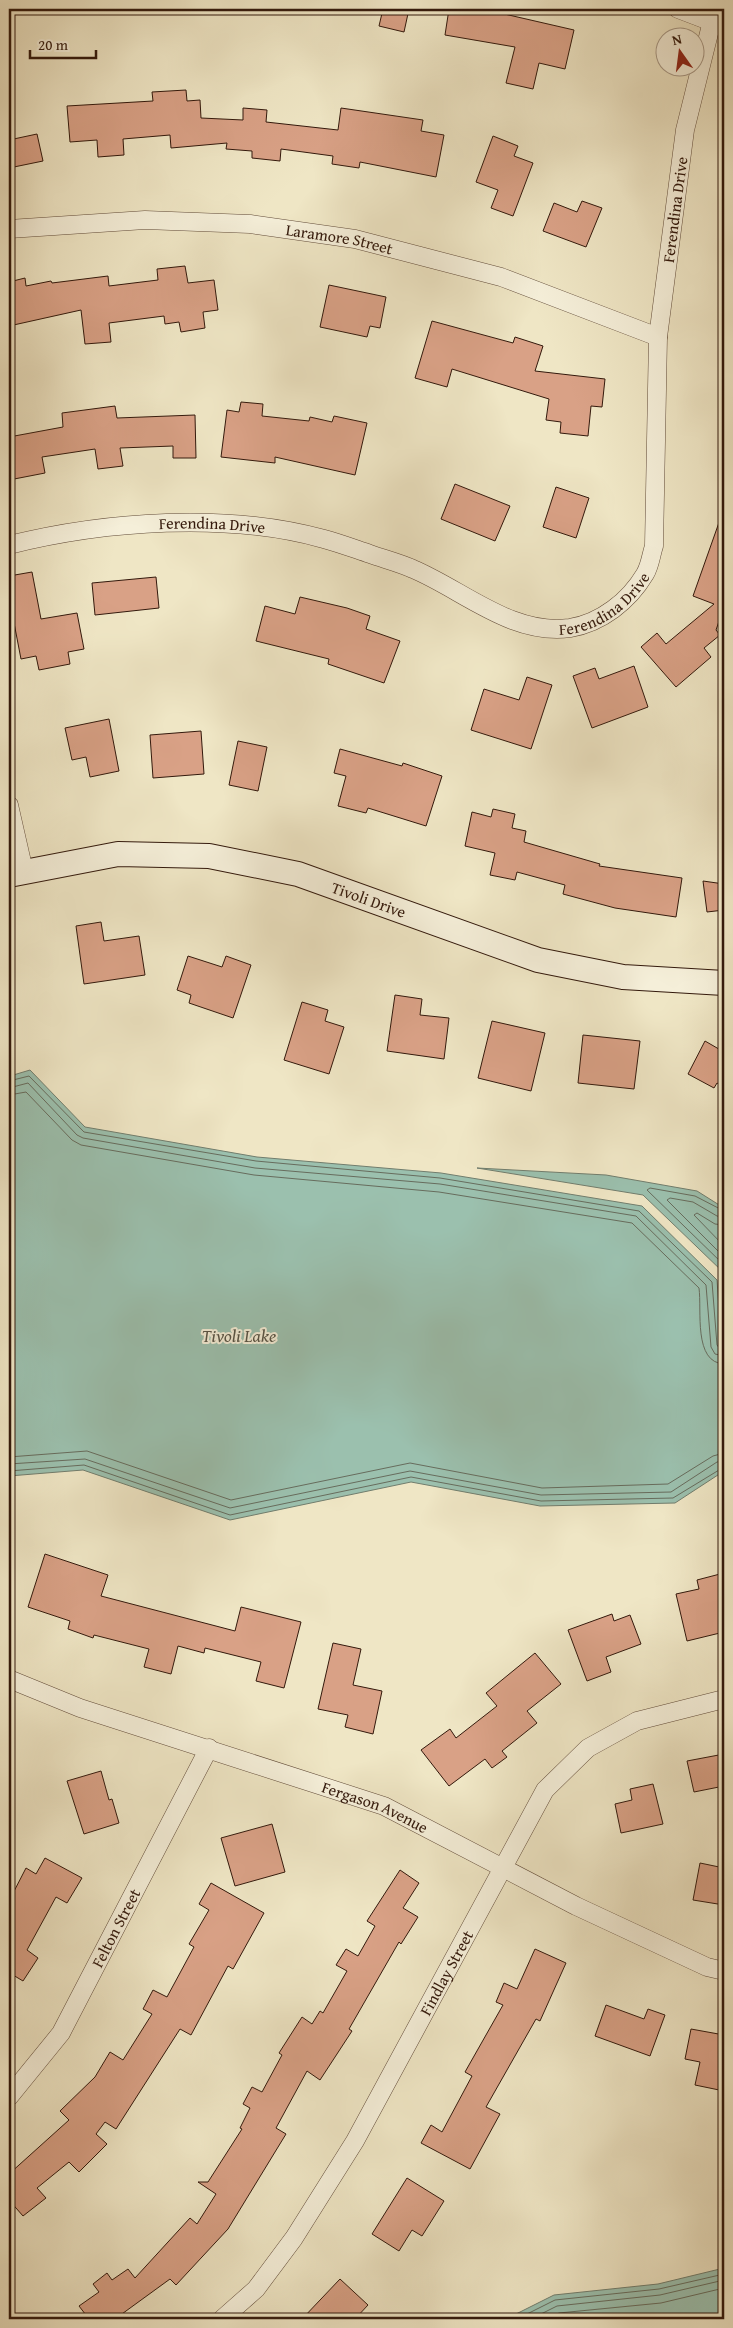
<svg xmlns="http://www.w3.org/2000/svg" width="733" height="2328" viewBox="0 0 733 2328" font-family="'Gentium Book Plus',serif">
  <rect width="100%" height="100%" fill="#efe6c5"/>
  <filter id="stains"><feTurbulence type="fractalNoise" baseFrequency=".004" numOctaves="4"/><feColorMatrix values="0 0 0 0 .2 0 0 0 0 .09 0 0 0 0 .02 0 0 0 .5 -.17"/></filter>
  <radialGradient id="worn" r=".72"><stop offset=".6" stop-color="#630" stop-opacity="0"/><stop offset="1" stop-color="#630" stop-opacity=".3"/></radialGradient>
  <path fill="#9bc0ae" stroke="#717d6d" d="M 30,1070 L 85,1127 L 257,1157 L 441,1173 L 642,1206 L 717,1280 L 724,1381 L 724,1471 L 675,1503 L 540,1506 L 411,1482 L 230,1520 L 83,1470 L 9,1476 L 9,1085 L 10,1076 Z
    M 477,1168 L 606,1175 L 697,1191 L 724,1208 L 724,1273 L 643,1195 Z
    M 724,2268 L 724,2319 L 506,2319 L 554,2295 L 658,2284 Z"/>
  <g fill="none" stroke-linecap="round" stroke-linejoin="round">
    <path stroke="#676c5d" stroke-width="1" d="M 9,1081 L 29,1076 L 84,1132 L 256,1161 L 440,1178 L 639,1211 L 712,1282 L 717,1345 L 720,1349 L 724,1350
      M 9,1088 L 28,1083 L 77,1135 L 83,1138 L 255,1168 L 440,1184 L 636,1216 L 706,1285 L 711,1347 L 715,1354 L 724,1356
      M 9,1095 L 26,1092 L 72,1140 L 81,1145 L 254,1175 L 439,1192 L 632,1223 L 699,1288 C 702,1310 693,1363 724,1364
      M 724,1211 L 695,1196 L 650,1188 L 647,1190 L 724,1265
      M 724,1218 L 717,1216 L 693,1202 L 670,1198 L 667,1200 L 724,1257
      M 724,1225 L 715,1224 L 697,1213 L 694,1215 L 724,1246
      M 9,1457 L 87,1451 L 231,1500 L 410,1463 L 542,1488 L 668,1484 L 713,1456 L 724,1453
      M 9,1464 L 85,1459 L 230,1508 L 410,1471 L 541,1495 L 671,1492 L 717,1462 L 724,1461
      M 9,1471 L 84,1465 L 230,1515 L 411,1477 L 541,1501 L 673,1498 L 724,1467
      M 517,2319 L 555,2300 L 659,2289 L 724,2274
      M 531,2319 L 557,2306 L 660,2295 L 724,2280
      M 547,2319 L 559,2313 L 661,2303 L 724,2288"/>
  </g>
  <path fill="#d9a186" stroke="#33190c" d="M 383,9 L 409,9 L 404,32 L 379,26 Z
    M 449,9 L 501,9 L 500,13 L 574,30 L 565,69 L 539,63 L 533,89 L 506,83 L 515,47 L 445,35 Z
    M 186,90 L 187,101 L 200,100 L 201,118 L 243,120 L 243,108 L 267,110 L 266,122 L 338,130 L 341,108 L 423,120 L 421,131 L 444,135 L 436,177 L 360,162 L 359,168 L 332,164 L 333,156 L 281,149 L 280,161 L 252,158 L 252,151 L 226,149 L 227,143 L 171,148 L 170,135 L 123,139 L 124,155 L 98,157 L 97,140 L 70,142 L 67,106 L 153,101 L 152,92 Z
    M 37,134 L 43,161 L 9,168 L 9,140 Z
    M 493,136 L 518,146 L 514,156 L 533,163 L 513,216 L 491,208 L 498,190 L 476,182 Z
    M 582,201 L 602,208 L 586,247 L 543,231 L 554,203 L 577,212 Z
    M 185,266 L 188,283 L 214,280 L 218,310 L 203,312 L 205,328 L 181,332 L 179,322 L 165,324 L 164,316 L 109,323 L 111,342 L 85,344 L 81,310 L 9,326 L 9,282 L 25,278 L 26,286 L 51,281 L 52,283 L 108,276 L 109,286 L 158,280 L 157,269 Z
    M 329,285 L 386,297 L 380,328 L 370,326 L 367,337 L 320,327 Z
    M 432,321 L 513,343 L 515,337 L 543,346 L 535,371 L 605,379 L 602,407 L 591,406 L 588,436 L 560,433 L 561,422 L 546,420 L 549,399 L 452,369 L 447,387 L 415,378 Z
    M 241,402 L 263,404 L 262,416 L 309,421 L 310,417 L 332,422 L 334,416 L 367,423 L 355,475 L 275,457 L 275,463 L 221,457 L 227,410 L 239,412 Z
    M 115,406 L 117,418 L 195,415 L 196,458 L 173,458 L 173,446 L 120,448 L 123,466 L 98,469 L 95,449 L 42,457 L 45,473 L 9,480 L 9,437 L 63,427 L 62,413 Z
    M 455,484 L 510,506 L 495,541 L 441,519 Z
    M 556,487 L 589,498 L 576,538 L 543,527 Z
    M 722,514 L 724,514 L 724,607 L 716,630 L 720,635 L 704,648 L 711,657 L 676,687 L 641,647 L 657,633 L 666,644 L 714,604 L 693,596 Z
    M 32,572 L 41,619 L 77,613 L 84,649 L 68,652 L 70,664 L 39,670 L 36,656 L 21,659 L 9,597 L 9,576 Z
    M 156,577 L 159,608 L 95,615 L 92,583 Z
    M 300,597 L 347,608 L 370,616 L 366,629 L 400,641 L 384,683 L 328,664 L 329,659 L 256,641 L 265,606 L 295,614 Z
    M 634,666 L 648,707 L 592,728 L 573,676 L 595,668 L 599,679 Z
    M 527,677 L 552,685 L 531,749 L 471,730 L 484,689 L 519,700 Z
    M 109,719 L 119,771 L 90,777 L 86,757 L 72,760 L 65,728 Z
    M 201,731 L 204,774 L 153,778 L 150,735 Z
    M 238,741 L 267,747 L 258,791 L 229,785 Z
    M 340,749 L 402,766 L 403,763 L 442,776 L 426,826 L 368,808 L 366,813 L 338,806 L 346,776 L 334,773 Z
    M 493,809 L 515,814 L 512,828 L 526,831 L 524,842 L 600,864 L 599,866 L 682,878 L 676,917 L 615,908 L 563,894 L 565,885 L 517,872 L 515,880 L 490,875 L 495,853 L 465,846 L 472,812 L 491,817 Z
    M 703,881 L 724,884 L 724,910 L 707,912 Z
    M 101,922 L 104,941 L 139,936 L 145,975 L 84,984 L 76,926 Z
    M 188,956 L 222,967 L 226,956 L 251,965 L 233,1018 L 189,1003 L 191,995 L 177,990 Z
    M 395,995 L 422,999 L 420,1015 L 449,1018 L 444,1059 L 387,1051 Z
    M 302,1002 L 328,1010 L 325,1021 L 344,1027 L 329,1074 L 284,1060 Z
    M 492,1021 L 545,1033 L 531,1091 L 478,1078 Z
    M 583,1035 L 640,1041 L 634,1089 L 578,1083 Z
    M 705,1041 L 724,1052 L 724,1087 L 717,1083 L 714,1088 L 688,1074 Z
    M 45,1554 L 108,1575 L 101,1596 L 235,1631 L 241,1607 L 301,1622 L 284,1688 L 256,1681 L 261,1662 L 205,1648 L 204,1653 L 178,1646 L 171,1674 L 144,1667 L 149,1649 L 94,1635 L 93,1638 L 68,1629 L 70,1621 L 28,1607 Z
    M 720,1574 L 722,1583 L 724,1583 L 724,1632 L 687,1641 L 676,1594 L 699,1589 L 697,1580 Z
    M 612,1614 L 614,1621 L 630,1615 L 641,1644 L 606,1657 L 611,1672 L 587,1681 L 568,1630 Z
    M 333,1643 L 361,1649 L 353,1685 L 382,1691 L 373,1734 L 345,1727 L 348,1715 L 318,1709 Z
    M 535,1653 L 561,1684 L 527,1711 L 537,1723 L 502,1751 L 507,1757 L 492,1768 L 485,1759 L 449,1786 L 421,1750 L 450,1729 L 456,1738 L 497,1706 L 486,1693 Z
    M 724,1754 L 724,1786 L 694,1792 L 687,1761 Z
    M 101,1771 L 109,1800 L 112,1799 L 119,1823 L 84,1834 L 67,1781 Z
    M 653,1784 L 663,1824 L 621,1833 L 615,1804 L 632,1800 L 630,1789 Z
    M 272,1824 L 285,1872 L 235,1886 L 221,1838 Z
    M 45,1858 L 82,1878 L 67,1903 L 56,1897 L 27,1950 L 38,1958 L 23,1981 L 13,1975 L 9,1982 L 9,1901 L 26,1868 L 36,1874 Z
    M 700,1863 L 724,1868 L 724,1905 L 693,1900 Z
    M 400,1870 L 419,1883 L 403,1908 L 418,1917 L 401,1944 L 399,1942 L 349,2029 L 352,2031 L 320,2080 L 307,2071 L 276,2128 L 286,2134 L 228,2229 L 176,2285 L 170,2279 L 115,2319 L 89,2319 L 79,2306 L 99,2292 L 93,2284 L 107,2273 L 112,2280 L 128,2269 L 135,2278 L 190,2218 L 197,2224 L 216,2194 L 198,2182 L 208,2182 L 242,2129 L 240,2128 L 250,2108 L 243,2104 L 252,2087 L 262,2092 L 282,2055 L 279,2053 L 302,2017 L 312,2024 L 320,2011 L 323,2013 L 347,1971 L 336,1965 L 346,1949 L 358,1956 L 375,1926 L 367,1921 Z
    M 211,1883 L 264,1913 L 233,1969 L 228,1966 L 191,2035 L 180,2029 L 116,2129 L 105,2122 L 96,2134 L 107,2144 L 79,2172 L 69,2162 L 37,2188 L 46,2198 L 23,2216 L 9,2200 L 9,2174 L 69,2120 L 60,2111 L 95,2077 L 110,2052 L 123,2060 L 152,2014 L 143,2009 L 153,1990 L 167,1997 L 194,1947 L 189,1944 L 209,1910 L 199,1904 Z
    M 535,1949 L 566,1963 L 540,2021 L 536,2019 L 486,2107 L 500,2114 L 470,2169 L 421,2143 L 431,2125 L 442,2132 L 472,2076 L 465,2072 L 503,2005 L 496,2002 L 504,1983 L 517,1989 Z
    M 606,2005 L 644,2019 L 648,2009 L 665,2015 L 650,2056 L 595,2036 Z
    M 691,2029 L 724,2035 L 724,2091 L 695,2085 L 700,2062 L 685,2059 Z
    M 407,2178 L 444,2201 L 422,2236 L 412,2230 L 399,2251 L 372,2234 Z
    M 340,2279 L 368,2305 L 355,2319 L 302,2319 Z"/>
  <g fill="none" stroke-linecap="round" stroke-linejoin="round">
    <g stroke="#624c3a" stroke-width="19">
      <g id="street">
        <path d="M 678,9 L 712,22"/>
        <path id="s1" d="M 9,229 L 145,220 L 250,224 L 355,239 L 501,277 L 658,337"/>
        <path id="s2" d="M 9,545 C 105,521 227,512 324,539 C 339,543 355,549 370,554 C 384,559 400,563 413,569 C 463,590 512,636 570,628 C 601,623 629,601 645,574 C 650,566 651,555 654,546 L 658,337 L 685,130 L 715,9"/>
        <path d="M 9,805 L 24,871"/>
        <path id="s3" d="M 9,1679 L 80,1708 L 384,1806 L 576,1906 L 707,1967 L 724,1971"/>
        <path id="s4" d="M 9,2097 L 61,2033 L 209,1748"/>
        <path id="s5" d="M 222,2319 L 256,2289 L 294,2238 L 355,2141 L 545,1790 L 588,1748 L 637,1721 L 724,1699"/>
      </g>
    </g>
    <g stroke="#33190c" stroke-width="26">
      <g id="secondary">
        <path id="s6" d="M 9,875 L 118,854 L 209,856 L 298,874 L 538,960 L 623,977 L 724,983"/>
      </g>
    </g>
    <use href="#street" stroke="#f5efd9" stroke-width="18"/>
    <use href="#secondary" stroke="#f5efd9" stroke-width="24"/>
  </g>
  <g text-anchor="middle" dominant-baseline="central" stroke-width="4" stroke-linejoin="round" paint-order="stroke">
    <g font-size="16" fill="#33190c" stroke="#f5efd9">
      <text stroke="none"><textPath href="#s2" startOffset="1045">Ferendina Drive</textPath></text>
      <text stroke="none"><textPath href="#s1" startOffset="332">Laramore Street</textPath></text>
      <text stroke="none"><textPath href="#s2" startOffset="205">Ferendina Drive</textPath></text>
      <text stroke="none"><textPath href="#s2" startOffset="625">Ferendina Drive</textPath></text>
      <text stroke="none"><textPath href="#s6" startOffset="368">Tivoli Drive</textPath></text>
      <text stroke="none"><textPath href="#s3" startOffset="388">Fergason Avenue</textPath></text>
      <text stroke="none"><textPath href="#s4" startOffset="201">Felton Street</textPath></text>
      <text stroke="none"><textPath href="#s5" startOffset="415">Findlay Street</textPath></text>
    </g>
    <g font-size="18" font-style="italic" fill="#575345" stroke="#f5efd9">
      <text x="239" y="1335">Tivoli Lake</text>
    </g>
  </g>
  <rect width="733" height="2328" fill="none" stroke="#efe6c5" stroke-width="30"/>
  <rect x="10" y="10" width="713" height="2308" fill="none" stroke="#33190c" stroke-width="2.5"/>
  <rect x="15" y="15" width="703" height="2298" fill="none" stroke="#33190c"/>
  <g transform="translate(680 52) rotate(346)"><circle r="24" fill="#f5efd9" stroke="#a79987"/>
  <path d="M0-4L9 19L0 12L-9 19Z" fill="#8f2418"/>
  <text y="-8" font-size="14" font-weight="bold" text-anchor="middle" fill="#33190c">N</text>
  </g>
  <path d="M30 50v8h66v-8" fill="none" stroke="#33190c" stroke-width="2.5"/>
  <text x="38" y="50" font-size="15" fill="#33190c" stroke="#f5efd9" stroke-width="4" paint-order="stroke">20 m</text>
  <rect width="100%" height="100%" filter="url(#stains)"/>
  <rect width="100%" height="100%" fill="url(#worn)"/>
</svg>
